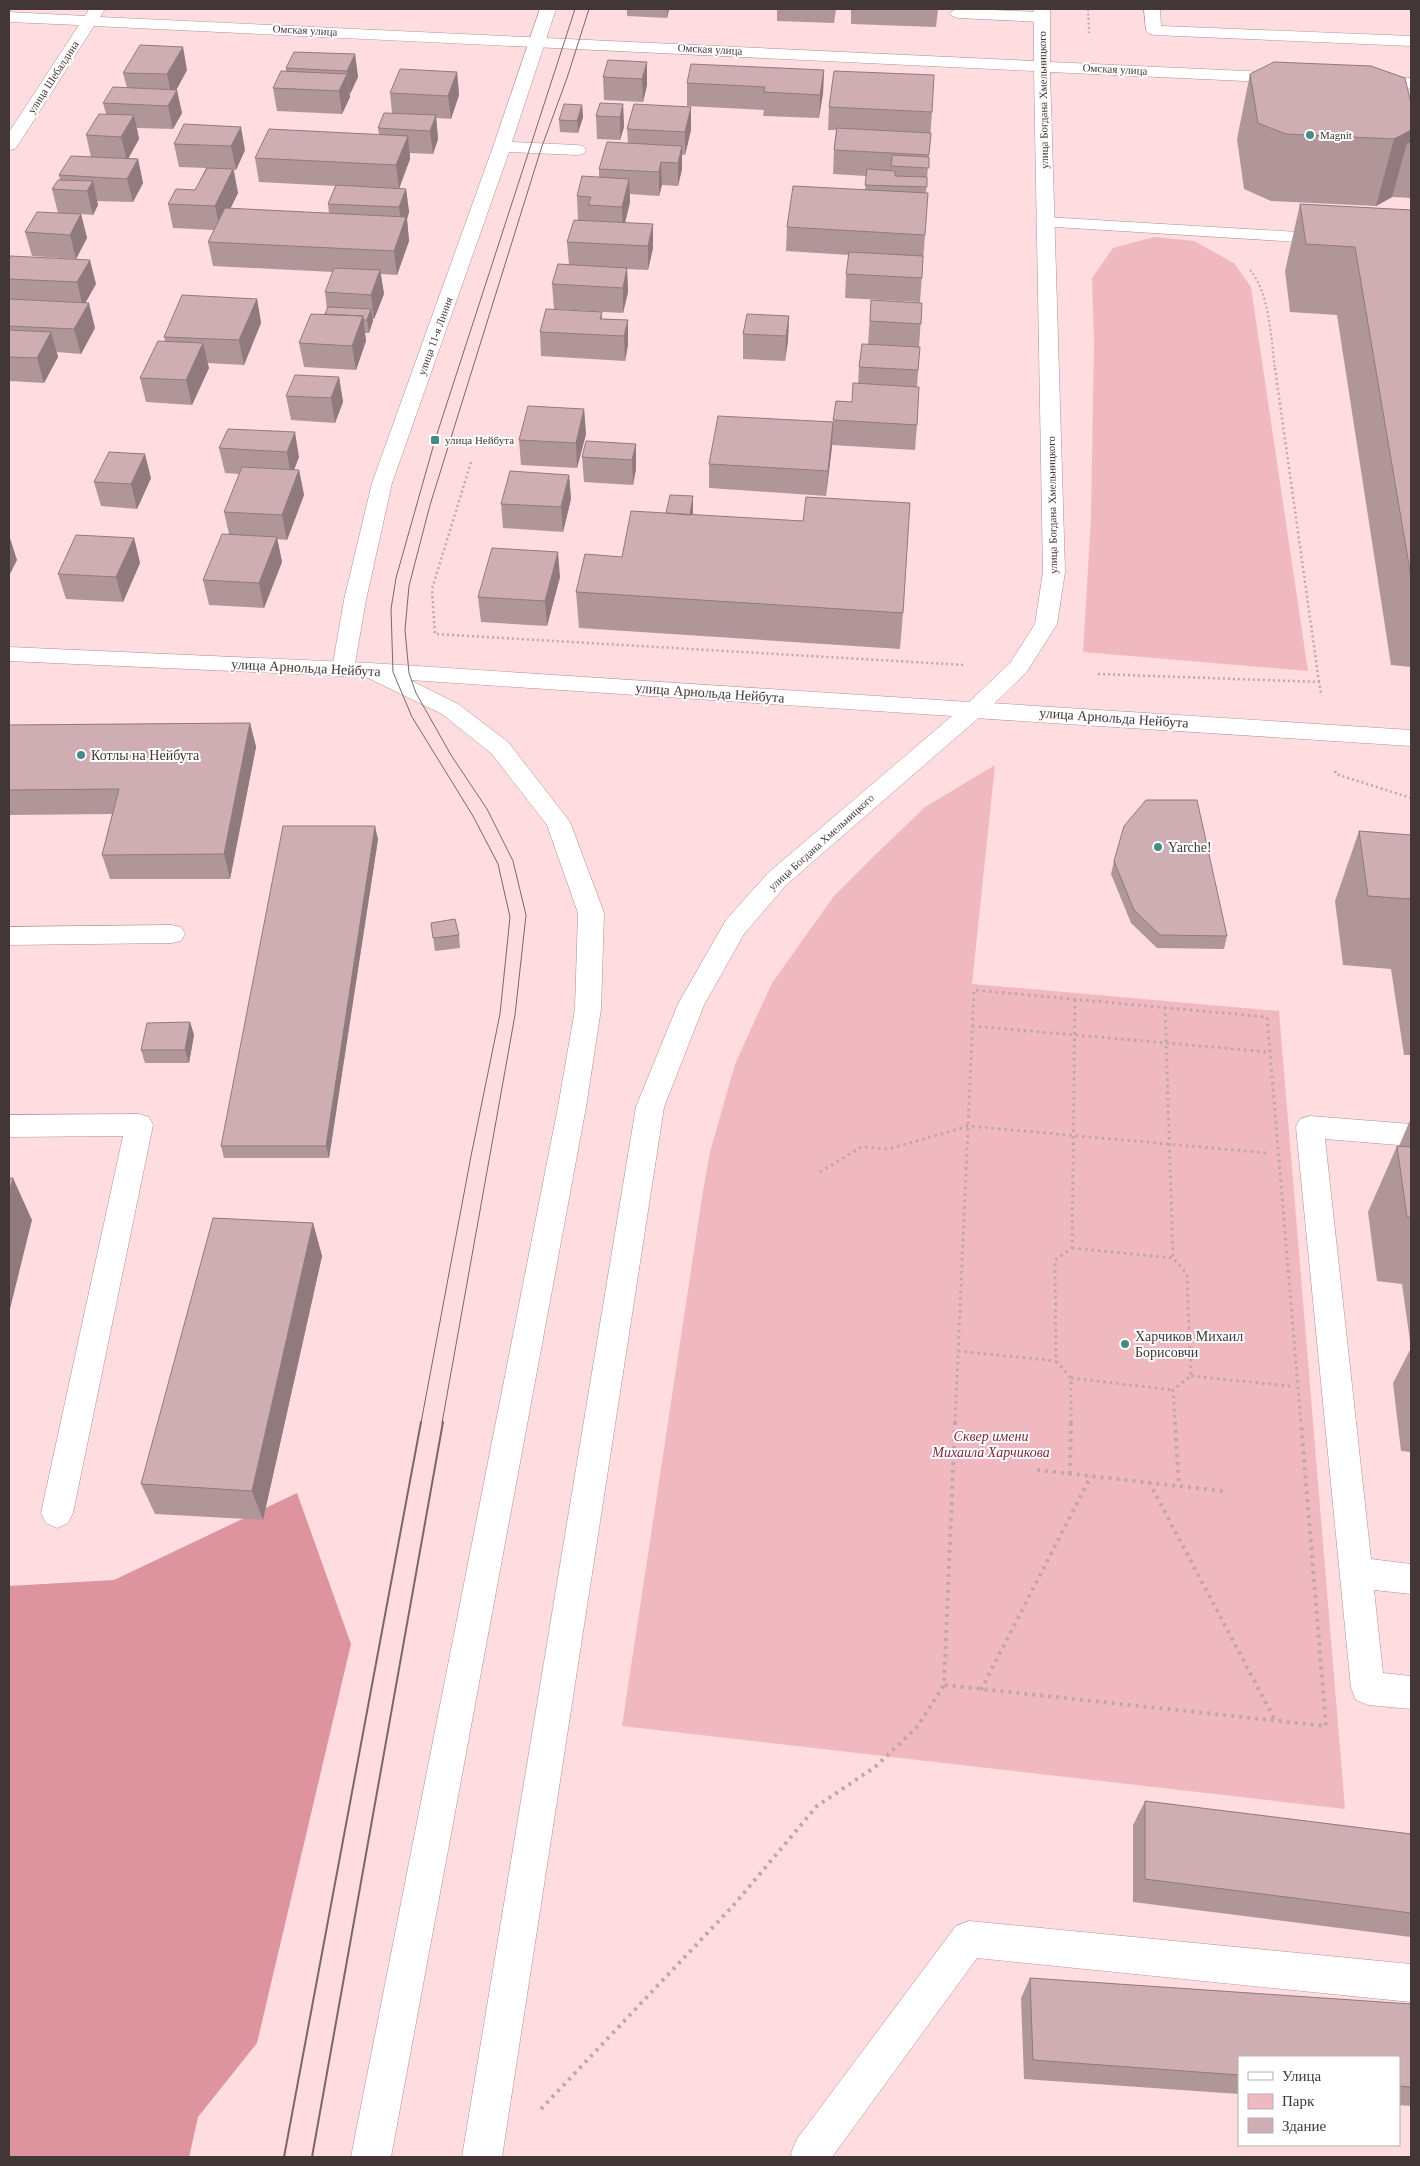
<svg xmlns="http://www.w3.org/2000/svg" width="1420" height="2166" viewBox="0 0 1420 2166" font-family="'Times New Roman',serif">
  <rect width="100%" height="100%" fill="#fedce0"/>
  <path fill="#f0b9c0" d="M 1154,237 L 1194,241 L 1234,263 L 1251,287 L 1308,671 L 1083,652 L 1091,519 L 1094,344 L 1092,278 L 1113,248 Z
    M 995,765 L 972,984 L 1279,1011 L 1345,1809 L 622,1726 L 703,1191 L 710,1152 L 735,1064 L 772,983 L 834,896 L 872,858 L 925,807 Z"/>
  <path fill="#dd949e" d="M 297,1493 L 351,1644 L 257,2043 L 198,2117 L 189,2157 L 9,2157 L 9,1586 L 114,1580 Z"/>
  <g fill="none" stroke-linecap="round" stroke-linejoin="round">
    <g stroke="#af9094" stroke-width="1">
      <path id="minor" d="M 540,9 L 556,9 L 512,142 L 577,145 L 583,146 L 586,150 L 583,154 L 577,155 L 509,152 L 392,483 L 366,600 L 354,669 L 351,674 L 343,676 L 335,674 L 332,669 L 344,600 L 372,483 L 493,147 Z
        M 967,9 L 1042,12 L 1048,14 L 1050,17 L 1048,20 L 1042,22 L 958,18 L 952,16 L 950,13 L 956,9 Z
        M 1144,9 L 1160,9 L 1161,26 L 1411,36 L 1411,46 L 1154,35 L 1148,33 L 1146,30 Z
        M 1045,217 L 1331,234 L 1337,235 L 1340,239 L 1337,243 L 1331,244 L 1039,226 L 1036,222 L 1039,218 Z
        M 974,702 L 1411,730 L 1411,746 L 974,718 L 966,715 L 962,710 L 966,705 Z
        M 172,925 L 181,927 L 185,934 L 181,941 L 172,943 L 9,945 L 9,927 Z
        M 139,1114 L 149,1117 L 153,1125 L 73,1513 L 68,1523 L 57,1528 L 46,1523 L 41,1513 L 123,1136 L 9,1137 L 9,1115 Z
        M 1310,1116 L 1411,1124 L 1411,1146 L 1325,1139 L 1371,1559 L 1411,1564 L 1411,1594 L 1374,1590 L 1383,1673 L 1411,1676 L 1411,1709 L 1368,1705 L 1356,1700 L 1351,1688 L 1296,1127 L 1300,1119 Z
        M 969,1921 L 1411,1964 L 1411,2002 L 977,1958 L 832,2157 L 793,2157 L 791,2153 L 797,2139 L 956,1926 Z"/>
    </g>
    <g stroke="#af9094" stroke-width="1">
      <path id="major" d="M 89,9 L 105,9 L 100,17 L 1034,61 L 1034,9 L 1050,9 L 1050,62 L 1288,73 L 1294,75 L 1296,78 L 1294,81 L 1288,83 L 1050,72 L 1065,572 L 1057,624 L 1026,673 L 982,715 L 786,885 L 744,934 L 704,1005 L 664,1107 L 502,2157 L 462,2157 L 636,1107 L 678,1004 L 726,920 L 768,873 L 952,716 L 410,680 L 458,704 L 508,742 L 570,822 L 604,913 L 601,1009 L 586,1107 L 391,2157 L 351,2157 L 558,1107 L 575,1009 L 578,913 L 547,825 L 492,754 L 442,714 L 366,677 L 9,661 L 9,647 L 370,663 L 969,702 L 1010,663 L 1035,624 L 1043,572 L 1034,71 L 94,26 L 18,145 L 15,149 L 9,150 L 9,132 L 79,25 L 9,22 L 9,12 L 85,16 Z
        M 1369,76 L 1411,78 L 1411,88 L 1363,84 L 1361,81 L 1363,78 Z"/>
    </g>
    <path stroke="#c2a7aa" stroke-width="2" stroke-dasharray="2 2.5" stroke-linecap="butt" d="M 1088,9 L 1089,33
      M 1250,270 C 1270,293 1271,340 1275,369"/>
    <path stroke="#c2a7aa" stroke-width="2.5" stroke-dasharray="2 3" stroke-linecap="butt" d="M 1275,368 L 1319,682
      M 471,462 L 432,589 L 435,634 L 964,665
      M 1098,674 L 1319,682 L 1321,694
      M 1335,771 L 1336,774 L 1411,798"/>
    <path stroke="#c2a7aa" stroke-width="3" stroke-dasharray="2.5 4" stroke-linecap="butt" d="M 1165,1007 L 1173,1258 L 1187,1274 L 1191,1376 L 1173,1390 L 1175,1423
      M 972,1026 L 1269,1052
      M 820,1172 L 861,1147 L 889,1149 L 968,1126 L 1267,1153
      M 1072,1248 L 1173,1258
      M 958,1351 L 1056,1361
      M 1191,1376 L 1290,1386
      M 1071,1378 L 1173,1390
      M 955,1423 L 974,990 L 1267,1017 L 1301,1423
      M 1071,1423 L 1071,1378 L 1056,1361 L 1055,1260 L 1072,1248 L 1075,999"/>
    <path stroke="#c2a7aa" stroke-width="4" stroke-dasharray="3 5" stroke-linecap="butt" d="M 955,1422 L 944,1685 L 1326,1726 L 1301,1422
      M 1175,1422 L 1179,1486
      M 1037,1470 L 1223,1491
      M 1070,1474 L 1071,1422
      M 1149,1482 L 1275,1720
      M 981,1690 L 1091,1476
      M 541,2109 L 732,1907 L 817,1806 L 875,1767 L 917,1727 L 944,1685"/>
    <use href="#minor" fill="#fff" fill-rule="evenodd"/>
    <use href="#major" fill="#fff" fill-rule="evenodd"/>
    <path stroke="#7b6769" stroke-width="1" d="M 421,1423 L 471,1156 L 500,1014 L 510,917 L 498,864 L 473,816 L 412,717 L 393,672 L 391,609 L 396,578 L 435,440 L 575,9
      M 442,1423 L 515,1015 L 526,915 L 513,861 L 487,809 L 451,755 L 416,693 L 409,673 L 405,630 L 409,586 L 430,505 L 541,149 L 567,78 L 589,9"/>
    <path stroke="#7b6769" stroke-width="2" d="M 284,2157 L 421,1422
      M 312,2157 L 443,1422"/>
  </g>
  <path fill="#b19699" d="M 627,9 L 669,9 L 667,18 L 627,16 Z
    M 777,9 L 836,9 L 834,23 L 777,21 Z
    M 851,9 L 938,9 L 936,27 L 851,24 Z
    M 1326,9 L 1348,9 L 1346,10 Z
    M 355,54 L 358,77 L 350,94 L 349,94 L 350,97 L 342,114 L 277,111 L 273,88 L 286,71 L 286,68 Z
    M 647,62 L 647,85 L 643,102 L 604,100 L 603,77 Z
    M 187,70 L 176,90 L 182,113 L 173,129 L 137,128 L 139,139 L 128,158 L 138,159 L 143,183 L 133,202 L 97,201 L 98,205 L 93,215 L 81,214 L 87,238 L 76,259 L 32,256 L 25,232 L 58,213 L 52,189 L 60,180 L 59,175 L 91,157 L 86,135 L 106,114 L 103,103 L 127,88 L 123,73 Z
    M 824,70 L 823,93 L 819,118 L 763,116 L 764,110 L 687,106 L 687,83 Z
    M 457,72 L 459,95 L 451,119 L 436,118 L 438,139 L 433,154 L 410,153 L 410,159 L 399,188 L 406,189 L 409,212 L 407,219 L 409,241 L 397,275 L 381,274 L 384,294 L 374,319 L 373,319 L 373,321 L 369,333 L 365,333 L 366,341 L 356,370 L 304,367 L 299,343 L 325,314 L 327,310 L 325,292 L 333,272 L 213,266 L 208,242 L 214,230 L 173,228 L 168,204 L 195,190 L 206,168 L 179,167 L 174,144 L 184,124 L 245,150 L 236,170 L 234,170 L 238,193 L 230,209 L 329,213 L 328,204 L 336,186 L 259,182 L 255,158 L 379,135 L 378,128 L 392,113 L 390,93 Z
    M 1250,74 L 1411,103 L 1411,198 L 1392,197 L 1376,206 L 1271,201 L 1244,189 L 1237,139 Z
    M 623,104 L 624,127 L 620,140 L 597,139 L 596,116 Z
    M 582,105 L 583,117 L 578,133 L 560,132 L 559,120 Z
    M 691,107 L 691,130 L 685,155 L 682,155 L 682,169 L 678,186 L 662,185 L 659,196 L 630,194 L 630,202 L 625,223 L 653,224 L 653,248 L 648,270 L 627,269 L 628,292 L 623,313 L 554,309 L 552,284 L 569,265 L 567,242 L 578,220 L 577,196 L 599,177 L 599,169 L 628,143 L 627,129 Z
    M 829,107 L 932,112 L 926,193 L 925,235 L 920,302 L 845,298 L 846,274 L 849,255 L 786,251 L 787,227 L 865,190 L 866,176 L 833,174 L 834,150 L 836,130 L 828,130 Z
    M 1300,204 L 1411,210 L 1411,667 L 1391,665 L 1337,315 L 1290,312 L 1285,271 Z
    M 9,258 L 96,284 L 85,303 L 95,328 L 81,354 L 57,352 L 58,357 L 44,383 L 9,381 Z
    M 257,299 L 261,323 L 244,365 L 207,363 L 209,368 L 192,405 L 146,402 L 140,378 L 165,341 L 164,337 Z
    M 871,300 L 922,303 L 919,347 L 920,347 L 917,387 L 917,425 L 915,450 L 832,445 L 826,496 L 709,488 L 709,464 L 833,422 L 836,401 L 852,402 L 858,384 L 859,367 L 868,344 Z
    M 602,312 L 602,319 L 628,320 L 628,345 L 625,361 L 541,356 L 540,332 Z
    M 789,316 L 788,341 L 785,361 L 743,359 L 743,334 Z
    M 339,377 L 343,402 L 335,423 L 291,420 L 286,396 Z
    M 584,409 L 586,434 L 577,468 L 521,465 L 519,440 Z
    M 228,429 L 299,457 L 294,470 L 299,470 L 304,495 L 287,540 L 277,539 L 282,562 L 264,608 L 209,605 L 203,580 L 229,534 L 224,512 L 239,474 L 225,473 L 219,448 Z
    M 636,444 L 636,469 L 633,485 L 584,482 L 582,457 Z
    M 569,475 L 571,499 L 563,532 L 503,528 L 501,504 Z
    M 151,478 L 137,509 L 101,506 L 94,482 Z
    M 693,515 L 903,613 L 900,649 L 579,628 L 576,592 L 622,557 Z
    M 134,538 L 140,563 L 123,602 L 66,599 L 58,574 Z
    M 560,577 L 547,626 L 481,622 L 478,597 Z
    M 250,723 L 256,747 L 230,879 L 110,879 L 102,855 L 112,814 L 9,815 L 9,725 Z
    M 1359,831 L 1411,835 L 1411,1055 L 1404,1055 L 1391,969 L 1343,965 L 1335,901 Z
    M 378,839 L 329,1158 L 224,1158 L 221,1146 Z
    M 1114,861 L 1227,936 L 1224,949 L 1157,948 L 1131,923 L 1111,874 Z
    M 431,923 L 459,935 L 460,948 L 435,951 Z
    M 190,1022 L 194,1035 L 189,1063 L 145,1063 L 141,1050 Z
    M 1411,1118 L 1411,1452 L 1401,1451 L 1393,1383 L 1411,1348 L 1402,1284 L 1377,1281 L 1368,1212 L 1397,1146 L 1399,1146 Z
    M 313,1223 L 322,1256 L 263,1520 L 155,1514 L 141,1484 Z
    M 1145,1801 L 1411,1834 L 1411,1937 L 1133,1902 L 1133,1825 Z
    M 1030,1978 L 1411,2004 L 1411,2106 L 1399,2105 L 1399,2057 L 1239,2057 L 1239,2094 L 1024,2079 L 1021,1998 Z"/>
  <path fill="#907a7d" d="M 667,9 L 669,9 L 667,18 Z
    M 183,47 L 187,70 L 172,98 L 167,74 Z
    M 355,54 L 358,77 L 350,94 L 347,71 Z
    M 647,62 L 647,85 L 643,102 L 642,79 Z
    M 824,70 L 823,93 L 819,118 L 820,95 Z
    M 457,72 L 459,95 L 451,119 L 448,96 Z
    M 347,74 L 350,97 L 342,114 L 339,91 Z
    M 177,90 L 182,113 L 173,129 L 168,106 Z
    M 623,104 L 624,127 L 620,140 L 620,117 Z
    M 582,105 L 583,117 L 578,133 L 577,121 Z
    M 691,107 L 691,130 L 685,155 L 685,132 Z
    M 134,115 L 139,139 L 127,161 L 121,137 Z
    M 436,115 L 438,139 L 433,154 L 430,131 Z
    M 241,127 L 245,150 L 236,170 L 231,146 Z
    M 1411,130 L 1411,143 L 1407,143 L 1392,197 L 1376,206 L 1394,139 Z
    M 408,136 L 410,159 L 399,189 L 396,165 Z
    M 682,146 L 682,169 L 678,186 L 678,163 Z
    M 138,159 L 143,183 L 133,202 L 127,179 Z
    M 661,162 L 662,185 L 659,196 L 659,172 Z
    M 233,169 L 238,193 L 220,230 L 215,206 Z
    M 629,179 L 630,202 L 623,231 L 622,207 Z
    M 93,181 L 98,205 L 93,215 L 87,191 Z
    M 406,189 L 409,212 L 407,219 L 409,241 L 397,275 L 394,251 L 402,229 L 399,207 Z
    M 81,214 L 87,238 L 76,259 L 70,235 Z
    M 653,224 L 653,248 L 648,270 L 648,246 Z
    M 90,260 L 96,284 L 83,307 L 77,282 Z
    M 627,268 L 628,292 L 623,313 L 623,288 Z
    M 380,270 L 384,294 L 374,319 L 371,295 Z
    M 257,299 L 261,323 L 244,365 L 239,340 Z
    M 89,303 L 95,328 L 81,354 L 74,329 Z
    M 371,309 L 373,321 L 369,333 L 367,320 Z
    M 363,316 L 366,341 L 356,370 L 352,346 Z
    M 789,316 L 788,341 L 785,361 L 786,336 Z
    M 628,320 L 628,345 L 625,361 L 624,336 Z
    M 51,332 L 58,357 L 44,383 L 37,358 Z
    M 203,343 L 209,368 L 192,405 L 186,380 Z
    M 339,377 L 343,402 L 335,423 L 331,398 Z
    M 584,409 L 586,434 L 577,468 L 576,443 Z
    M 833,422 L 832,447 L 826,496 L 828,471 Z
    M 295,432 L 299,457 L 291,477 L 287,452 Z
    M 636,444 L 636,469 L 633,485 L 632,460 Z
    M 145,454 L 151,478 L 137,509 L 131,484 Z
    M 299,470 L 304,495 L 287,540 L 282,515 Z
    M 569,475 L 571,499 L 563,532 L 561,507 Z
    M 693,496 L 693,521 L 689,518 Z
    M 9,535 L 17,560 L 9,576 Z
    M 277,537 L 282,562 L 264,608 L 259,583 Z
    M 134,538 L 140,563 L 123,602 L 116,577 Z
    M 558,552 L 560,577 L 547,626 L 545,601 Z
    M 250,723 L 256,747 L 230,879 L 224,854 Z
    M 375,826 L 378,839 L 329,1158 L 326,1146 Z
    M 190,1022 L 194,1035 L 189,1063 L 185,1050 Z
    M 13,1178 L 32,1220 L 9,1313 L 9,1193 Z
    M 313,1223 L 322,1256 L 263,1520 L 252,1491 Z"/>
  <path fill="#ceaeb2" stroke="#907a7d" d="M 140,45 L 183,47 L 167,74 L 123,73 Z
    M 294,52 L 355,54 L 347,71 L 286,68 Z
    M 608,60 L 647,62 L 642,79 L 603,77 Z
    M 1274,62 L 1371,66 L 1405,78 L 1411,103 L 1411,130 L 1394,139 L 1286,134 L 1258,123 L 1250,74 Z
    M 691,64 L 824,70 L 820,95 L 764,92 L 765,87 L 687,83 Z
    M 400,69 L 457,72 L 448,96 L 390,93 Z
    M 281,71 L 347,74 L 339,91 L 273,88 Z
    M 834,71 L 934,75 L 932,112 L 829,107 Z
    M 113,87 L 177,90 L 168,106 L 103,103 Z
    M 600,103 L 623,104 L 620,117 L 596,116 Z
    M 564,104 L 582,105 L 577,121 L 559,120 Z
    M 634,104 L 691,107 L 685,132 L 627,129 Z
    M 384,113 L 436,115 L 430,131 L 378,128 Z
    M 99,114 L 134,115 L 121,137 L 86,135 Z
    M 184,124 L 241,127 L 231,146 L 174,144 Z
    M 837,128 L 931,133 L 929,155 L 834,150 Z
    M 269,129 L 408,136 L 396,165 L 255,158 Z
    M 607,142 L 682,146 L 678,163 L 661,162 L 659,172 L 599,169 Z
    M 892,155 L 929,157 L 929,168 L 891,166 Z
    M 71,156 L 138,159 L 127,179 L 59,175 Z
    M 207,168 L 233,169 L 215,206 L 168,204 L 176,189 L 195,190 Z
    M 867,169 L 895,171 L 895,176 L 927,177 L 927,187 L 865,185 Z
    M 582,176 L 629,179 L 622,207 L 588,205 L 591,197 L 577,196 Z
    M 58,180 L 93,181 L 87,191 L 52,189 Z
    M 336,185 L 406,189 L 399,207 L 328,204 Z
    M 793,186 L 928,193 L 925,235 L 787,227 Z
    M 1300,204 L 1411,210 L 1411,577 L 1355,247 L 1306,244 Z
    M 225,208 L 406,217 L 394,251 L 208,242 Z
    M 37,212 L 81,214 L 70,235 L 25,232 Z
    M 574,220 L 653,224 L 648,246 L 567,242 Z
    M 849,252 L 923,256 L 922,278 L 846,274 Z
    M 10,256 L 90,260 L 77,282 L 9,279 L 9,258 Z
    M 558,264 L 627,268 L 623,288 L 552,284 Z
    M 334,268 L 380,270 L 371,295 L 325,292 Z
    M 182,295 L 257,299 L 239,340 L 164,337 Z
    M 9,299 L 89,303 L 74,329 L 9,326 Z
    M 871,300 L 922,303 L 921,324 L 870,321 Z
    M 328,307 L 371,309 L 367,320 L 363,320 L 363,316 L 325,314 Z
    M 546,309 L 602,312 L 600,319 L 628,320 L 624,336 L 540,332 Z
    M 311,314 L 363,316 L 352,346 L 299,343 Z
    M 747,314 L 789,316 L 786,336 L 743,334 Z
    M 9,330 L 51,332 L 37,358 L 9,357 Z
    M 158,341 L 203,343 L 186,380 L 140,378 Z
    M 862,344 L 920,347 L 918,370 L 859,367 Z
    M 295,375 L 339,377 L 331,398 L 286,396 Z
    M 853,383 L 919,387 L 917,425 L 833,420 L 836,401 L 852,402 Z
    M 528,406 L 584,409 L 576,443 L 519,440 Z
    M 718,416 L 833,422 L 828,471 L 709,464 Z
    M 228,429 L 295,432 L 287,452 L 219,448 Z
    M 586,441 L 636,444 L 632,460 L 582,457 Z
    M 109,452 L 145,454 L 131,484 L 94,482 Z
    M 242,467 L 299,470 L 282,515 L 224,512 Z
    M 510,471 L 569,475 L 561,507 L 501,504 Z
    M 670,495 L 693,496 L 690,515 L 666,513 Z
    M 806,497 L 910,503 L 903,613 L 576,592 L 585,554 L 622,557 L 631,511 L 803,521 Z
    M 222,534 L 277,537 L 259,583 L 203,580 Z
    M 76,535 L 134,538 L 116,577 L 58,574 Z
    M 492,548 L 558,552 L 545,601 L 478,597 Z
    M 250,723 L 224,854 L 102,855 L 119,789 L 9,790 L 9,725 Z
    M 1146,800 L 1197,800 L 1227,936 L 1160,935 L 1134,910 L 1114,861 L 1124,826 Z
    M 283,826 L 375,826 L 326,1146 L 221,1146 Z
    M 1359,831 L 1411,835 L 1411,899 L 1368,896 Z
    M 455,919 L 459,935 L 433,938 L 431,923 Z
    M 190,1022 L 185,1050 L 141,1050 L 147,1023 Z
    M 1397,1146 L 1411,1147 L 1411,1217 L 1407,1217 Z
    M 9,1178 L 13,1178 L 9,1193 Z
    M 213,1218 L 313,1223 L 252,1491 L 141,1484 Z
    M 1145,1801 L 1411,1834 L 1411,1913 L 1145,1879 Z
    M 1030,1978 L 1411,2004 L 1411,2087 L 1399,2086 L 1399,2057 L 1239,2057 L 1239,2075 L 1033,2060 Z"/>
  <g fill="#458c87" stroke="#fff" stroke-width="2">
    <circle cx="1310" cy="135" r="5"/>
    <rect x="430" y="435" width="10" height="10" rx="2.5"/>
    <circle cx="81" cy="755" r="5"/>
    <circle cx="1158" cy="847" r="5"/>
    <circle cx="1125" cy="1344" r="5"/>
  </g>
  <g text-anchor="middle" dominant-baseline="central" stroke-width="4" stroke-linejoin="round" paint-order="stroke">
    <g font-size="11" fill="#433637" stroke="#fff">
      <text transform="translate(305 30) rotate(3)">Омская улица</text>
      <text transform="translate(710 49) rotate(3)">Омская улица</text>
      <text transform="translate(1115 69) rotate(3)">Омская улица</text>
      <text transform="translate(53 77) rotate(-57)">улица Шебалдина</text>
      <text transform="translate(1043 100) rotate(-91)">улица Богдана Хмельницкого</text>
      <text transform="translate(435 336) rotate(-70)">улица 11-я Линия</text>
      <text transform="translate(1052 505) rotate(-91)">улица Богдана Хмельницкого</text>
      <text transform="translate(821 842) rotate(-42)">улица Богдана Хмельницкого</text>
    </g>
    <g font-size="11" fill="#433637" stroke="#fff" text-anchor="start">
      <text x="1320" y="135">Magnit</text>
      <text x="445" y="440">улица Нейбута</text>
    </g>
    <g font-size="14" fill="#433637" stroke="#fff">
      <text transform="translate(306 668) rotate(3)">улица Арнольда Нейбута</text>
      <text transform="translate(710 693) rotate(4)">улица Арнольда Нейбута</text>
      <text transform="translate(1114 718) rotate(4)">улица Арнольда Нейбута</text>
    </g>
    <g font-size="14" fill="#433637" stroke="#fff" text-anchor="start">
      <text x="91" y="755">Котлы на Нейбута</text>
      <text x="1168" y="847">Yarche!</text>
      <text x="1135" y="1336">Харчиков Михаил<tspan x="1135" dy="16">Борисовчи</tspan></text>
    </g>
    <g font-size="14" font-style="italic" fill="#7d273c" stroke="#fff">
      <text x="991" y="1436">Сквер имени<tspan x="991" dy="16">Михаила Харчикова</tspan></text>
    </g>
  </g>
  <rect width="1420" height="2166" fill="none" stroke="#433637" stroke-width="20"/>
  <rect x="1238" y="2056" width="162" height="90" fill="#ffffff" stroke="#b4afaf"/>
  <rect x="1248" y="2072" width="25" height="8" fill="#ffffff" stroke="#b4afaf"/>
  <text x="1282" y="2081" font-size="15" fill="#433637">Улица</text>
  <rect x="1248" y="2094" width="25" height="15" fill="#f0b9c0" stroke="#b4afaf"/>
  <text x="1282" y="2106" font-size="15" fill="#433637">Парк</text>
  <rect x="1248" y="2118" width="25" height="15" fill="#ceaeb2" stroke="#b4afaf"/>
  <text x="1282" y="2131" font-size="15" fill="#433637">Здание</text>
</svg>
